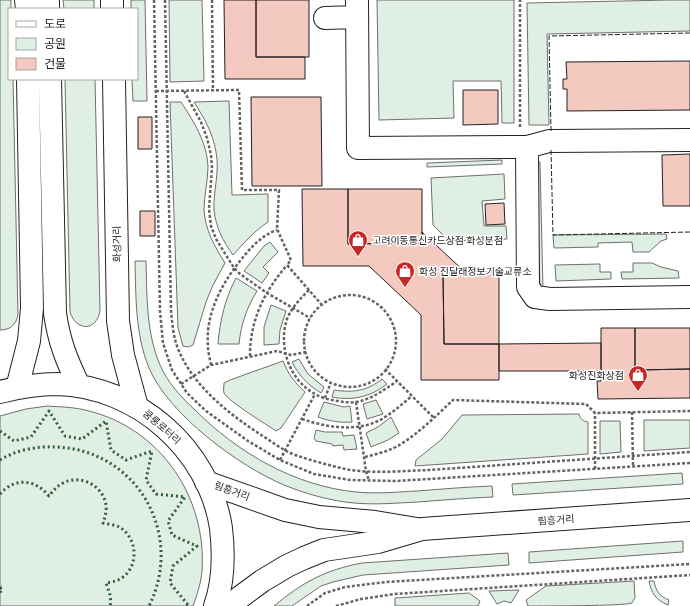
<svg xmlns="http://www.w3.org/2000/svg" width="690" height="606" viewBox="0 0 690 606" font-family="'Roboto Condensed','Noto Sans KR',sans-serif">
  <rect width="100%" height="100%" fill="#fff"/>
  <path fill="#e0efe3" stroke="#6f6f6f" d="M 0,0 L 11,0 L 11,9 L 9,9 L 9,79 L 13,79 L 18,315 C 16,325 10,330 0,330 Z
    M 63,0 L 94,0 L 94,9 L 64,9 Z
    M 131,0 L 145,0 L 147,101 L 133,101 L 132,79 L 137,79 L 137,9 L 131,9 Z
    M 169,0 L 202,0 L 204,81 L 170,82 Z
    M 377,0 L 514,0 L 514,123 L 502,123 L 501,81 L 453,81 L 454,118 L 379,120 Z
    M 671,0 L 690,0 L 690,31 L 547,34 L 549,125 L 529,125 L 527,3 Z
    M 65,79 L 95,79 L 100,311 C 96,332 76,331 70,312 Z
    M 229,101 L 232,195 L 268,194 L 268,222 C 254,231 244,243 233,255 C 223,241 216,228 214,210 C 213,191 220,172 216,152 C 213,133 204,118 194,102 Z
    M 170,102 L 181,102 C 194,122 207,142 208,167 C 208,181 204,195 204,210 C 205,230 215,247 225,263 L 213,285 L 206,302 L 193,345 L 188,347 L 183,346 L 178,328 Z
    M 502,160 L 502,164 L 427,167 L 427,163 Z
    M 536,162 L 540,162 L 543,290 L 540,290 Z
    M 504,174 L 505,199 L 482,201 L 484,226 L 506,226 L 507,239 L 449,241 L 433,225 L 431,178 Z
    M 666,234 L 667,239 L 661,241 L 649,252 L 633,252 L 632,242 L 598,243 L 598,247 L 554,248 L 553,235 Z
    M 270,242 L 278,252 L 263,267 L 269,273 L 262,283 L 244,271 L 264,246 Z
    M 135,261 L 146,261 C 147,296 146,332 160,365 C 168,383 181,397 195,410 C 238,453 295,486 356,492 C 377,494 397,492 417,491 C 442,489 467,487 492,486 L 493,497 C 468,498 443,500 418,502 C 396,503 376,505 354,503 C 331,501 306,494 284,485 C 239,466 169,415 149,368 C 135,334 136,297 135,261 Z
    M 633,263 L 652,263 L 661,267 L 678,271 L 679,278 L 622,279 L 621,272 L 633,272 Z
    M 600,264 L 600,272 L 611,272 L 611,279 L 556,281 L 555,265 Z
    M 236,278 L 257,291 C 247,307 241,324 239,344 L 218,344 C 220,320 225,299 236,278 Z
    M 271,305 L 286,311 L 280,330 L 279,344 L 264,345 L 264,327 Z
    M 299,359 L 308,374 L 324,387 L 321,393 C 308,385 299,376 292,362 Z
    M 283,361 C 288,374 295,383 305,392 L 281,428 L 276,431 C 266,424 229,402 224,393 C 223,390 224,386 224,383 L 230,380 Z
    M 382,379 L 387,384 C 370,397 353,401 332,397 L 334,390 C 353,393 367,391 382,379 Z
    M 376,400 L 383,414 L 367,419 L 363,404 Z
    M 324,402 L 344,407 L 350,406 L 352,422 C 340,423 329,421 318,417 Z
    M 47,406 C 61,407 75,407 89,411 C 161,429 207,498 202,571 C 201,583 197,595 193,606 L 0,606 L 0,416 L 26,409 Z
    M 579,414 C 581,420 583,421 588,422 L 588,454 L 415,466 L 416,460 L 442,439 L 462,415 Z
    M 391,417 L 399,433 L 388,440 L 371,447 L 366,433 L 378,427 Z
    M 644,420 L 690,420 L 690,448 L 644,451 Z
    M 600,421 L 620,421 L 621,452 L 600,454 Z
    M 316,430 L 325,432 L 342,432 L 343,436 L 354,435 L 357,449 L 344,450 L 343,445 L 333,446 L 332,444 L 316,441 L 314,438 Z
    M 682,473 L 683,484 L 513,495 L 512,484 Z
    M 683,541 L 683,552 L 529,563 L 529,552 Z
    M 508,553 L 509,565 L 363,575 L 333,582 L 321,586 L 292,606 L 274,606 C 303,582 325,570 362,563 Z
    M 634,581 L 635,598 C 634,599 633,601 632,603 C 624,606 543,606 528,606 L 526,600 L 546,586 Z
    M 649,581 L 654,581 C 656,591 659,596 669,600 L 668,605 C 656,600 651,593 649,581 Z
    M 519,590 L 511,603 L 504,601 L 497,604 L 489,591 Z
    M 469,593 L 480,601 L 478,606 L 395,606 L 395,598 Z"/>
  <path fill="#f3c9c0" stroke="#222" d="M 224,0 L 256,0 L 256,57 L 305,57 L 305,79 L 225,79 Z
    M 256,0 L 309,0 L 309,57 L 256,57 Z
    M 690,61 L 690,110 L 567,111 L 567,89 L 563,89 L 563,79 L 567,79 L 566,62 Z
    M 463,90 L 498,90 L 498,124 L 463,125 Z
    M 251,97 L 321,97 L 322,186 L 252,186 Z
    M 138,117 L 152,117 L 152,149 L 138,149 Z
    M 690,154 L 690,206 L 663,206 L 662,155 Z
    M 302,189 L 348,189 L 348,244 L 422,243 L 422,232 L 465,272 L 443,273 L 444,344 L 499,344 L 499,380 L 421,380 L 421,315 L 369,266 L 303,266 Z
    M 348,189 L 422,189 L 422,243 L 348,244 Z
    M 504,203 L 505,224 L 486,225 L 485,204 Z
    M 140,211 L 155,211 L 155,236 L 140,236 Z
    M 465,272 L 499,272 L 499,344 L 444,344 L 443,273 Z
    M 601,328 L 635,328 L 635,370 L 690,369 L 690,398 L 598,399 L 597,381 L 601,381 Z
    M 635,328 L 690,328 L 690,369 L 635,370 Z
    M 601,343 L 601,371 L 499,371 L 499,344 Z"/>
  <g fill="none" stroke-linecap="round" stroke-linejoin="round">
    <g stroke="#222" stroke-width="24">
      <path id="minor" d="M 357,0 L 358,148 L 527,147 L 528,287 L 535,297 L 550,299 L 690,297
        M 325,18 L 357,17
        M 527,147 L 549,141 L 690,140"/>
    </g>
    <g stroke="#222" stroke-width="24">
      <path id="major" d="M 112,0 L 112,9
        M 114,79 L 118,321 L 123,355 L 137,407
        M 206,482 L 285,510 L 319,517 L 375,522 L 417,529
        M 228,606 L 262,581 L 287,566 L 304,558 L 324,550 L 378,542 L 422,529 L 690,510"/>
    </g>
    <g stroke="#222" stroke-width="24">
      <path id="highway" d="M 26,0 L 27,9
        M 48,0 L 48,9
        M 50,79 L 55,313 C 59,342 67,361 79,386
        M 17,388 L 29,341 L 32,308 L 28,79
        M 0,392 C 19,387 37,384 57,384 C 137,386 209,449 221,528 C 224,554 224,581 215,606"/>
    </g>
    <path stroke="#646464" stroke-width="2.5" stroke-dasharray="3 2" stroke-linecap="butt" d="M 154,0 L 160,311 L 163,343 L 172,370 L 187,393 L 206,411 L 248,441 L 280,460 L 314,474 L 350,480 L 396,481 L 690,463
      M 165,0 L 171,310 C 172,321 173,333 176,343 C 189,384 231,416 266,438 C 276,445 286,452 298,456 C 313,461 329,465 345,469 C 372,474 402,471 429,470 L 690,452
      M 212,0 L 213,91
      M 156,91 L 239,90 L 242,190 L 279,190 L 277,229 L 291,260 L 287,265 L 322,305
      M 184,91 L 201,122 L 207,138 L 211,155 L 212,168 L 209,209 L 211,226 L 216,239 L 234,268 L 240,274 L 267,293 L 310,318
      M 520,127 L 520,0
      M 309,290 C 300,299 292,307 287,319 C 278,346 289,380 315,394 C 322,398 330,400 338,401 C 344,402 350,403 356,402 C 372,399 384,390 397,381
      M304 341a46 46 0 1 1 92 0a46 46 0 1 1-92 0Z
      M 250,356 C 250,320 264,292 287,265
      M 211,365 C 210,359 208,352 208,346 C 205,313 223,281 244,256 C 254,244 263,235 277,230
      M 385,369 L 434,418
      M 181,384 L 211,365 L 277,351 L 291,355 L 306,352
      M 325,398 L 331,382
      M 356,402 L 366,471 L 369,481
      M 632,412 L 633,466
      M 302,419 C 328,428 361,433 385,417 C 395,411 403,403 412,396
      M 365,457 C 373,455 381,453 389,450 C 409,443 437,415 453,400 L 586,404 L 595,413 L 690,411
      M 280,460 L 315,394
      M 595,469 L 595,413
      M 307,606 L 325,593 L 345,587 L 386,582 L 690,564
      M 336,606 L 361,599 L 395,594 L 690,575"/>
    <use href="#minor" stroke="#fff" stroke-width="22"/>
    <use href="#major" stroke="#fff" stroke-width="22"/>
    <use href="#highway" stroke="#fff" stroke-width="22"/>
    <path stroke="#2f5e38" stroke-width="3" stroke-dasharray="2 3" stroke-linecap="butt" d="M 0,431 L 14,441 L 31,437 L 49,411 L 65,436 L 82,439 L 106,421 L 111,450 L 126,460 L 152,451 L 146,480 L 156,494 L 185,497 L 168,521 L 172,535 L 197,546 L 173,566 L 170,583 L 189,606 L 186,606
      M 0,460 C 16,450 37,446 56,447 C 137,450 185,534 149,606
      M 0,494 C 15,477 35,479 49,496 C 53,491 57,486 63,483 C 80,474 103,485 106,505 C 107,511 105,517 103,523 C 109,524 116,525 121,528 C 137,539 139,565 123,577 C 118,581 112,582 106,583 C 109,591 112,598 110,606
      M 0,588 L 2,588 L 0,593"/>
    <path stroke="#222" stroke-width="1" stroke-dasharray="5 2" stroke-linecap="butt" d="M 551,131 L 549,36 L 690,33
      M 551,150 L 553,235 L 690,232"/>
  </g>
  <defs>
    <g id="shop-pin" transform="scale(1)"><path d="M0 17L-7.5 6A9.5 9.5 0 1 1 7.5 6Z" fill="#c62828" stroke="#fff"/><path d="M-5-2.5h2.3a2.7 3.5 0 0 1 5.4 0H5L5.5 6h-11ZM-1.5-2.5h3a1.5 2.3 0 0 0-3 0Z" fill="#fff"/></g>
  </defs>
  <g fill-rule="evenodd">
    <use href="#shop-pin" x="358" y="240"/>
    <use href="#shop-pin" x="405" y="271"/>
    <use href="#shop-pin" x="638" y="375"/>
  </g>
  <g text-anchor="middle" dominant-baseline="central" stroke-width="3" stroke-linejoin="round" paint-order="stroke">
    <g font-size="10" fill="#222" stroke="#fff" text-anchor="start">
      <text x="372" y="240">고려이동통신카드상점 화성분점</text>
      <text x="419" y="271">화성 진달래정보기술교류소</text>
      <text x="624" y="375" text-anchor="end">화성진화상점</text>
    </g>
    <g font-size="10" fill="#222" stroke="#fff">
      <text transform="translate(117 244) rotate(-91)">화성거리</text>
      <text transform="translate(162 427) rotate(41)">쿰룽로터리</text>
      <text transform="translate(232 491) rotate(20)">림흥거리</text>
      <text transform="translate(556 520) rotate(-4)">림흥거리</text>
    </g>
  </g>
  <rect x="8" y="8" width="130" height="72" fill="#ffffff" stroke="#a7a7a7"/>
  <rect x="16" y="21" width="20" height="6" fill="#ffffff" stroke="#a7a7a7"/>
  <text x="44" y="28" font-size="12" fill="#222222">도로</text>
  <rect x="16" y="38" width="20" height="12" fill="#e0efe3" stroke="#a7a7a7"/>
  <text x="44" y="48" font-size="12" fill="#222222">공원</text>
  <rect x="16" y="58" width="20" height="12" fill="#f3c9c0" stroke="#a7a7a7"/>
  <text x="44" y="68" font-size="12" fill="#222222">건물</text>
</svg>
